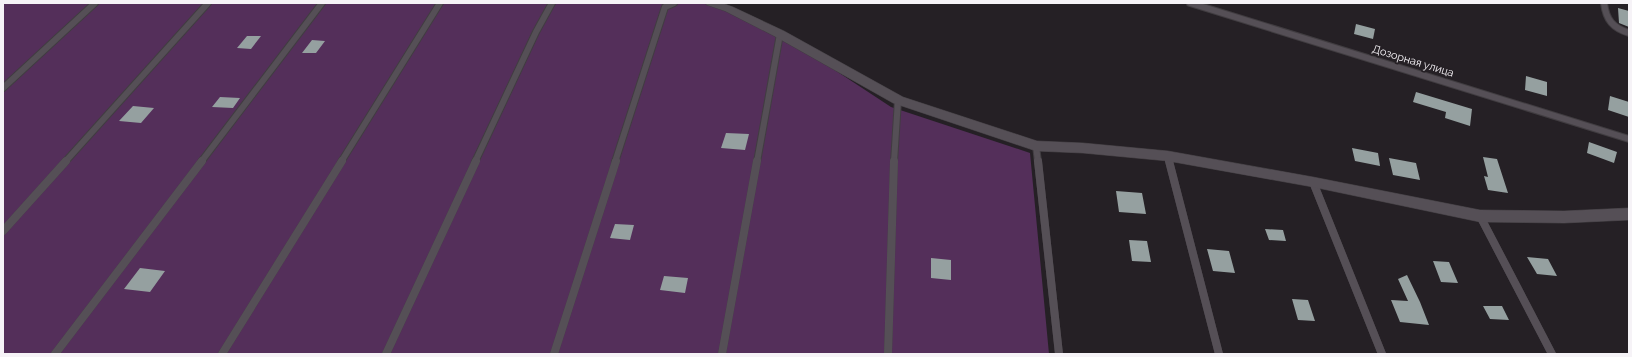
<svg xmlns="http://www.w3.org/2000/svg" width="1632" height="357" viewBox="0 0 1632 357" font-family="Raleway,sans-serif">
  <rect width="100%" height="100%" fill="#252025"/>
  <path fill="#542f5a" d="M 3,3 L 711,3 L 780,34 L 891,107 L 1030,153 L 1049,354 L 3,354 Z"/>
  <path fill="#95a0a0" d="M 1618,8 L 1629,11 L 1629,27 L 1619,23 Z
    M 1356,24 L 1375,29 L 1373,39 L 1354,34 Z
    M 247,36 L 261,36 L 251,49 L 237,48 Z
    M 312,40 L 325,41 L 316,53 L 302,53 Z
    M 1526,76 L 1547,82 L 1547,96 L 1525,90 Z
    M 1416,92 L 1472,109 L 1470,126 L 1445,118 L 1446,112 L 1413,102 Z
    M 1610,96 L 1629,102 L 1629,117 L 1608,110 Z
    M 220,97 L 240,98 L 233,108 L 212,107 Z
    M 133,106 L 154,108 L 141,123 L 119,121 Z
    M 726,133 L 749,134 L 745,150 L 721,148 Z
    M 1589,142 L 1617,152 L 1614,163 L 1587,153 Z
    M 1352,148 L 1378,153 L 1380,166 L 1355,161 Z
    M 1483,157 L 1497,159 L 1508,193 L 1488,190 L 1484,176 L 1488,177 Z
    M 1389,158 L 1416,163 L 1420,180 L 1393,175 Z
    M 1116,191 L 1142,193 L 1146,214 L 1119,212 Z
    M 615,224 L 634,225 L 630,240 L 610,238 Z
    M 1265,229 L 1283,230 L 1286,241 L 1269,240 Z
    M 1129,240 L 1147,241 L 1151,262 L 1132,261 Z
    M 1207,249 L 1229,251 L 1235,273 L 1213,271 Z
    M 1527,257 L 1548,259 L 1557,276 L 1537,274 Z
    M 931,258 L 951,260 L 951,280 L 931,278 Z
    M 1433,261 L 1449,262 L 1458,283 L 1441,282 Z
    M 140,268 L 165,271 L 150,292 L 124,289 Z
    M 1407,275 L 1420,302 L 1429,325 L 1400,322 L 1391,300 L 1408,301 L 1398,279 Z
    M 664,276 L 688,278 L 685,293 L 660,290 Z
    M 1292,299 L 1308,300 L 1315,321 L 1298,320 Z
    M 1483,306 L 1502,306 L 1509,320 L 1490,319 Z"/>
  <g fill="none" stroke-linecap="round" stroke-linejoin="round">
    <g stroke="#413d41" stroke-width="8">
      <path id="service-far1" d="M 1190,3 L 1629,139
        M 1604,3 C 1606,20 1613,28 1629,33
        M 3,88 L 95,3
        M 1036,146 L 1038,162
        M 1168,156 L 1170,162
        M 65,162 L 208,3
        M 201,162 L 322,3
        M 341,162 L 440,3
        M 475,162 L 536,32 L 552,3
        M 615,162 L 665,7 L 674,3
        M 757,162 L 780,34
        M 894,162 L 898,100"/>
    </g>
    <g stroke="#413d41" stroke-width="8">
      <path id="service" d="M 1038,161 L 1059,354
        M 1169,161 L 1219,354
        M 1313,182 L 1382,354
        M 1480,216 L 1552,354
        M 3,231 L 66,161
        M 55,354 L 202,161
        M 222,354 L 342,161
        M 386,354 L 476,161
        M 554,354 L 616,161
        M 722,354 L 757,161
        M 888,354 L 894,161"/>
    </g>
    <g stroke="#413d41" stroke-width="1">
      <path id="minor" d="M 705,3 L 722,3 L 733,7 L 784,31 L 903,97 L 1037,141 L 1083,143 L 1168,151 L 1313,177 L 1480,210 L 1564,211 L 1629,208 L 1629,220 L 1564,223 L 1480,222 L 1313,187 L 1168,161 L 1083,153 L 1036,151 L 893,103 L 776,37 L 725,11 L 707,5 Z"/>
    </g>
    <use href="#service-far1" stroke="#554f56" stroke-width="6"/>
    <use href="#service" stroke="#554f56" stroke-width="8"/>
    <use href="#minor" fill="#554f56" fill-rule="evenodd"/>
  </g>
  <g text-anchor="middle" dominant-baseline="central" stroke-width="4" stroke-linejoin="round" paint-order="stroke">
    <g font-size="11" fill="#f6f3f7" stroke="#252025">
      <text transform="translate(1413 61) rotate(17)">Дозорная улица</text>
    </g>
  </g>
  <rect width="1632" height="357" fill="none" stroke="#f6f3f7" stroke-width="8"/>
</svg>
